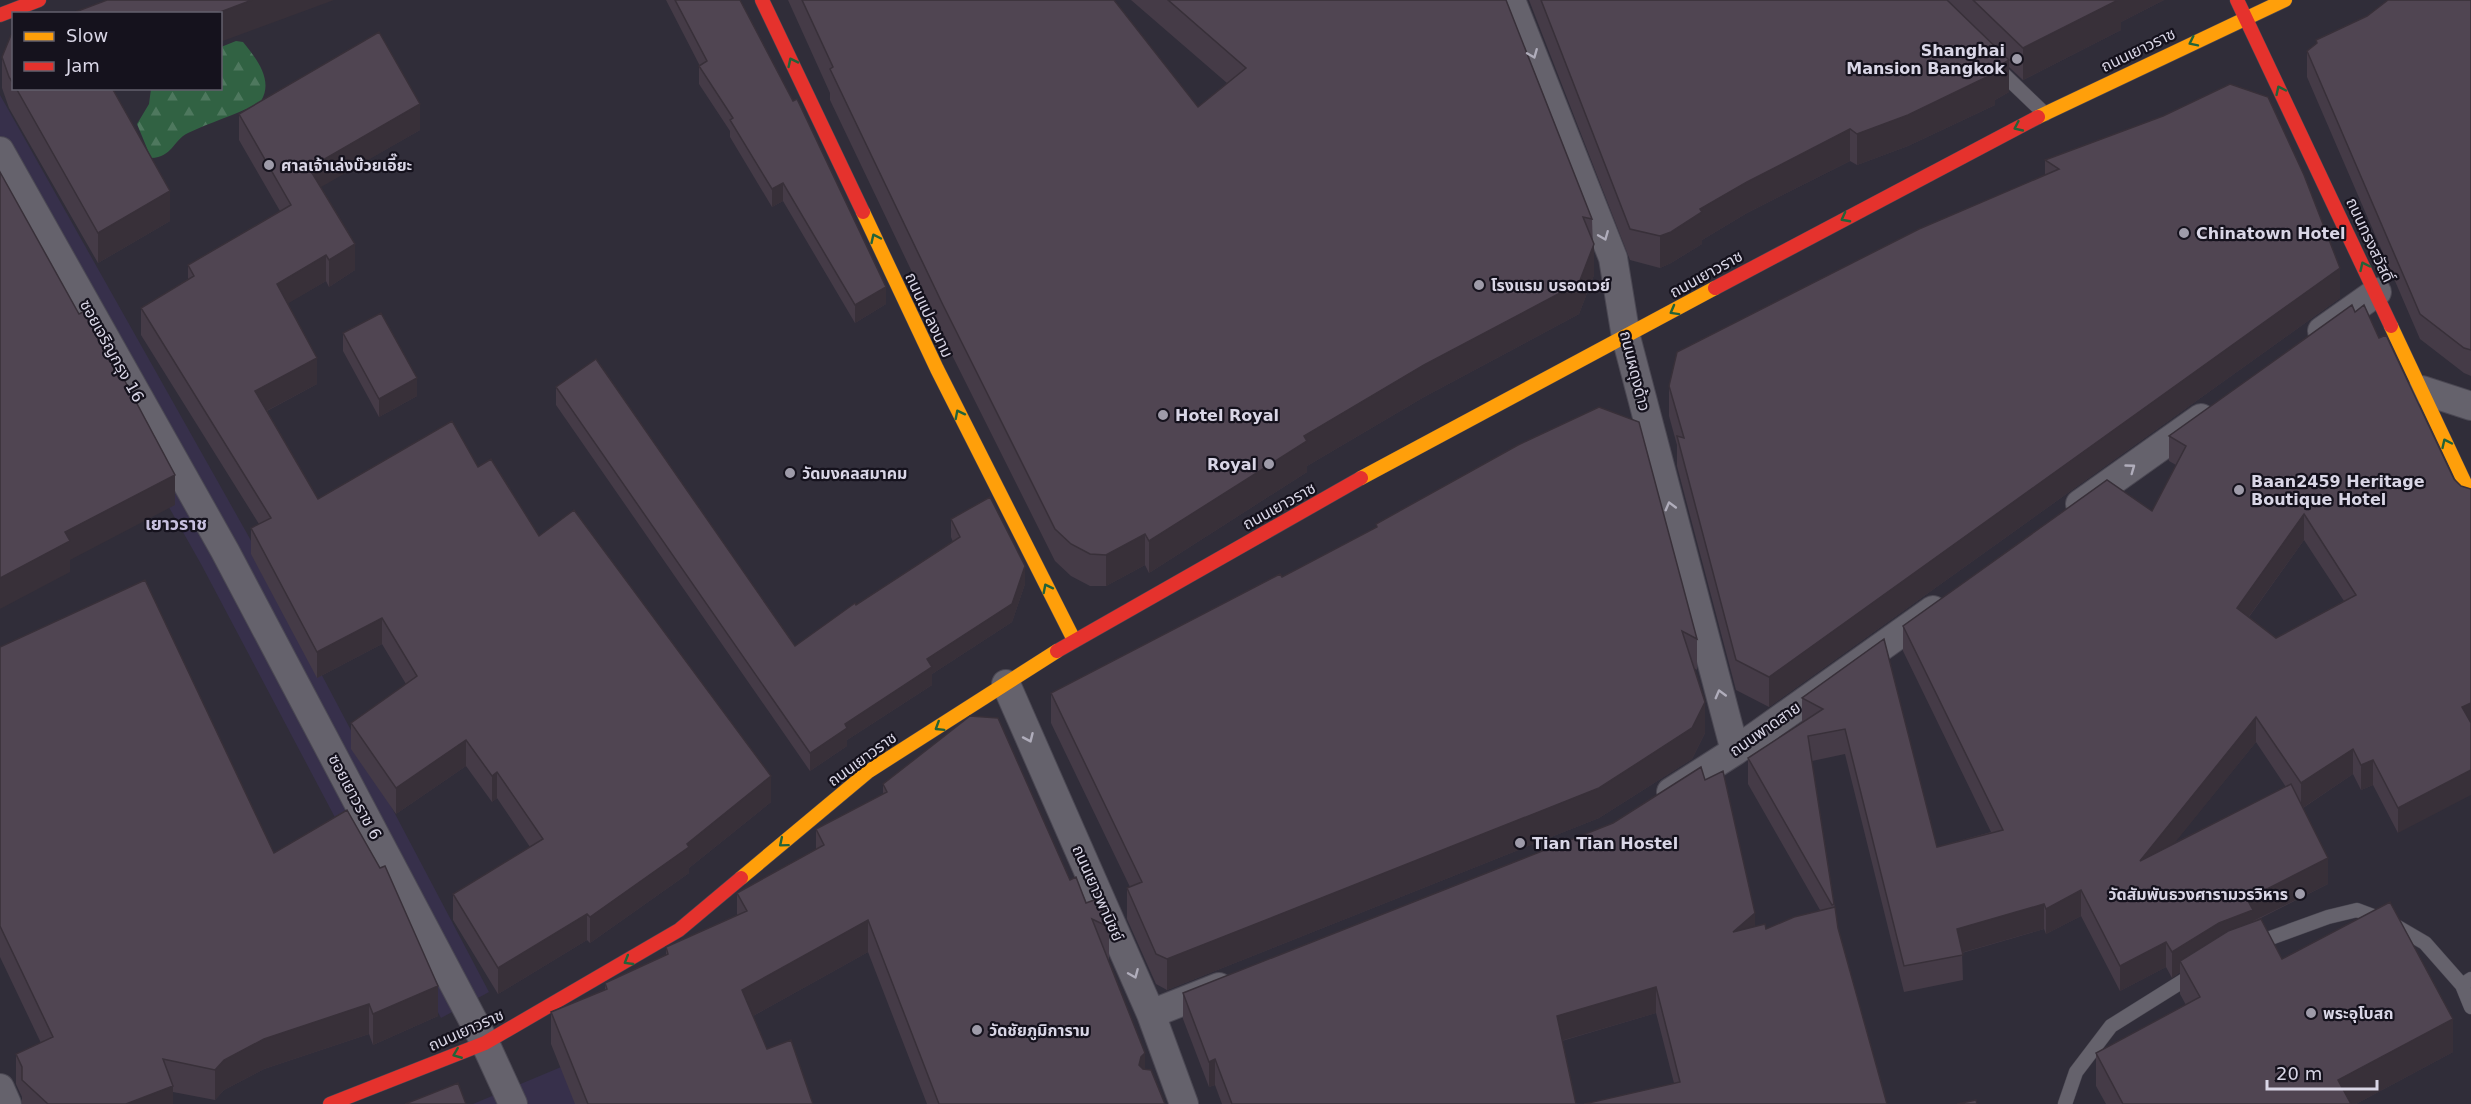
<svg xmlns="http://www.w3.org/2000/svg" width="2471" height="1104" viewBox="0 0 2471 1104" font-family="'DejaVu Sans','Noto Sans Thai',sans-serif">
  <defs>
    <pattern id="forest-firs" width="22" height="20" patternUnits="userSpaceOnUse" patternTransform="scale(1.5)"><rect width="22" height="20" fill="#316243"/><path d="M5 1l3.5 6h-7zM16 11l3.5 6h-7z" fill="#4e785e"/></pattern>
  </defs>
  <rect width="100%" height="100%" fill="#302d39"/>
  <path fill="#37304b" d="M 0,95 L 249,537 L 489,992 L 441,1018 L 201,564 L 0,208 Z
    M 585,1057 L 599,1104 L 473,1104 Z"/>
  <path fill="url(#forest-firs)" d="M 236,41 L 243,42 C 256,58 274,80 261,101 C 238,115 212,121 188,133 C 172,141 173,157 151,158 L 137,124 L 149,104 L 151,89 L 220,88 L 221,47 Z"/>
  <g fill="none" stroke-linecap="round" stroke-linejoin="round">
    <g stroke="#4b4853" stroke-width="15">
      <path id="lane" d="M 1997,68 L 2045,114
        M 2254,944 L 2328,917 L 2357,910 L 2389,922 L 2425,943 L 2462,985
        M 2471,979 L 2462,985 L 2471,1007
        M 2065,1104 L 2076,1072 L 2111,1026 L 2194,974"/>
    </g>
    <g stroke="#4b4853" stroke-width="30">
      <path id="street" d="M 1511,0 L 1613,258 L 1626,337 L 1735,751
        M 0,151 L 225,551 L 485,1043 L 513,1104
        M 2322,331 L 2377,292
        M 2422,390 L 2471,406
        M 2080,504 L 2201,418
        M 1006,684 L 1151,1014 L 1184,1104
        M 1671,792 L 1735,751 L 1933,610
        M 1151,1014 L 1219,987
        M 0,1088 L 7,1104"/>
    </g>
    <g stroke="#4b4853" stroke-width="15">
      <path id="slow" d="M 2038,117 L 2285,0
        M 863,212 L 937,369 L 1074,640
        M 2391,326 L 2471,496
        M 1361,478 L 1715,288
        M 741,878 L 869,771 L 1057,651"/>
    </g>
    <g stroke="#4b4853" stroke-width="15">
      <path id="jam" d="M 762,0 L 863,212
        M 2237,0 L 2391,326
        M 0,15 L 39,0
        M 1715,288 L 2038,117
        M 1057,651 L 1361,478
        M 330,1104 L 485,1043 L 679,930 L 741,878"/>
    </g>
    <use href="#lane" stroke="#65626c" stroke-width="14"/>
    <use href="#street" stroke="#65626c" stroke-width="28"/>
    <use href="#slow" stroke="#ff9f0a" stroke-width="14"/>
    <use href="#jam" stroke="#e5322d" stroke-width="14"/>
  </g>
  <path fill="#453b47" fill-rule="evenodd" d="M 666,0 L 740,0 L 886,304 L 855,323 L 783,201 L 772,207 L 730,137 L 730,131 L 699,84 L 699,66 L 700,66 Z
    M 788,0 L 1114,0 L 1198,107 L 1227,83 L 1131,0 L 1506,0 L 1592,219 L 1594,275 L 1579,314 L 1424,397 L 1307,466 L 1307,472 L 1149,573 L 1145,565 L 1106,586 L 1090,586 L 1071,576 L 1055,561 L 943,337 L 830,100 L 830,93 Z
    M 1529,0 L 2164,0 L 2121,22 L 2121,30 L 2023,80 L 2009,67 L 2009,92 L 1995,100 L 1995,105 L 1908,146 L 1857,165 L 1850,161 L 1747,213 L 1702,240 L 1702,244 L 1671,263 L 1660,268 L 1630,260 Z
    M 2471,0 L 2471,376 L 2464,373 L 2420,339 L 2307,77 L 2307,51 L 2367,16 Z
    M 14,34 L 14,88 L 112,88 L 170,221 L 98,263 L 9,108 L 2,88 L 2,57 Z
    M 239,114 L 420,130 L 320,187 L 355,270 L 329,287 L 326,281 L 288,303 L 317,384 L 267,411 L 318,499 L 478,467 L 771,802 L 689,868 L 689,873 L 590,943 L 587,940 L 498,994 L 453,920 L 453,894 L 530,847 L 497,798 L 492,802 L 466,766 L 396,814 L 351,749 L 351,723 L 406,684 L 382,644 L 317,678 L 251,554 L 251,528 L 259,524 L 141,335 L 141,308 L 188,280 L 188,265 L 280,211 L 239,140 Z
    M 2045,160 L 2340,298 L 1769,707 L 1736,690 L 1677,466 L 1677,445 L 1669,416 L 1669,386 L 2045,175 Z
    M 2355,312 L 2379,338 L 2454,479 L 2398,833 L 2373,785 L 2361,790 L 2353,774 L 2303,808 L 2328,884 L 2253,922 L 2282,959 L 2453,1052 L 2356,1104 L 2106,1104 L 2096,1086 L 2096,1053 L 2186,1005 L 2180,994 L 2180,972 L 2172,978 L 2166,967 L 2120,991 L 2081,916 L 2046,934 L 2044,929 L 1962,953 L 1963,980 L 1904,992 L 1845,754 L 1812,761 L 1838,928 L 1887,1104 L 1674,1083 L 1656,1013 L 1562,1041 L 1576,1104 L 1222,1104 L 1215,1085 L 1209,1087 L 1183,1019 L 1183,993 L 1755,927 L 1766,929 L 1820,910 L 1748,784 L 1748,758 L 1802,723 L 1802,698 L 1884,639 L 1937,847 L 1991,832 L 1903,651 L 1903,626 L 2152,511 L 2176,465 L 2169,461 L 2169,436 ZM 2304,540 L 2344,601 L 2276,638 L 2249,617 ZM 2256,742 L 2286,787 L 2174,843 Z
    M 343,333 L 417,396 L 379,417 L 343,351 Z
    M 556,387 L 795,646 L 953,542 L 951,537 L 951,519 L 1025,584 L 1012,622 L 932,674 L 932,685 L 847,740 L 847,746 L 810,771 L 556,405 Z
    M 1518,445 L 1697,639 L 1697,670 L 1694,668 L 1705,733 L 1692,759 L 1599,818 L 1167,990 L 1156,984 L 1127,919 L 1127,888 L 1130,887 L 1051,723 L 1051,693 L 1282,577 L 1376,528 L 1376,524 Z
    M 0,647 L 274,853 L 438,1016 L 373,1045 L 369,1034 L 264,1069 L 224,1090 L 215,1100 L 173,1092 L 173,1104 L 22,1104 L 22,1097 L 16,1084 L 16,1054 L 41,1043 L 0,957 Z
    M 883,784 L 1070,880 L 1086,903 L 1109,927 L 1109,960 L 1108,959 L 1145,1069 L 1165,1104 L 927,1104 L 868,952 L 753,1016 L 767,1049 L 813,1104 L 575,1104 L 551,1044 L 551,1012 L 605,990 L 605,983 L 666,955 L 666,947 L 737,915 L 737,893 L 816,850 L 816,829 L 883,794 Z"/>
  <path fill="#383039" d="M 252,0 L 334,0 L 220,42 L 220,14 L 215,14 Z
    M 2117,0 L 2164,0 L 2121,22 L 2121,30 L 2023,80 L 2023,48 Z
    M 2009,60 L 2009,92 L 1995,100 L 1995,105 L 1908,146 L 1857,165 L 1857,134 L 1991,71 Z
    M 420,104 L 420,130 L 309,194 L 309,168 Z
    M 1850,129 L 1850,161 L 1747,213 L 1702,240 L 1702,244 L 1671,263 L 1660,268 L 1660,236 L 1700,209 L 1747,182 Z
    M 783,183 L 783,201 L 772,207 L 772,189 Z
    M 170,191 L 170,221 L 98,263 L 98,233 Z
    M 355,244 L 355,270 L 329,287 L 329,260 Z
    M 1594,244 L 1594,275 L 1579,314 L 1424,397 L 1307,466 L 1307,472 L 1149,573 L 1149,541 L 1304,436 Z
    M 326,255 L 326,281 L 277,310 L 277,284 Z
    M 2340,268 L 2340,298 L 1769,707 L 1769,677 Z
    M 886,287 L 886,304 L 855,323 L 855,305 Z
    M 317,358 L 317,384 L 255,417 L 255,391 Z
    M 417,378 L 417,396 L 379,417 L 379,399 Z
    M 175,475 L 175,505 L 70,560 L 70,572 L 0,609 L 0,578 L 65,532 Z
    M 2304,514 L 2304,540 L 2237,633 L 2237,608 Z
    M 1145,534 L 1145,565 L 1106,586 L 1106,555 Z
    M 1025,566 L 1025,584 L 1012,622 L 932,674 L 932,685 L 847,740 L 847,746 L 810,771 L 810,753 L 927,659 Z
    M 382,618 L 382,644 L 317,678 L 317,652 Z
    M 1705,702 L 1705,733 L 1692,759 L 1599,818 L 1167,990 L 1167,959 Z
    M 2471,703 L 2471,728 L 2462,707 Z
    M 2256,717 L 2256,742 L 2140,886 L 2140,861 Z
    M 466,740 L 466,766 L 396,814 L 396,788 Z
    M 2353,749 L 2353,774 L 2301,809 L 2301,783 Z
    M 2373,760 L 2373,785 L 2361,790 L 2361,765 Z
    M 2471,770 L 2471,795 L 2398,833 L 2398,808 Z
    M 497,772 L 497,798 L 492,802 L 492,776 Z
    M 771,776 L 771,802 L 689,868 L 689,873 L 590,943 L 590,917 L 687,844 Z
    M 2328,858 L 2328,884 L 2253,921 L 2253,936 L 2180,961 L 2180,972 L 2172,978 L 2172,952 L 2247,899 Z
    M 2081,890 L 2081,916 L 2046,934 L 2046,909 Z
    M 2044,904 L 2044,929 L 1957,954 L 1957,929 Z
    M 1755,913 L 1755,939 L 1733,932 Z
    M 587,914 L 587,940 L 498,994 L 498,968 Z
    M 868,920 L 868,952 L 742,1022 L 742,990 Z
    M 2166,942 L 2166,967 L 2120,991 L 2120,966 Z
    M 438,986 L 438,1016 L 373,1045 L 373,1014 Z
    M 1656,987 L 1656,1013 L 1557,1042 L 1557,1016 Z
    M 369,1004 L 369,1034 L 264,1069 L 224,1090 L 215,1100 L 215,1070 L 224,1060 L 264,1039 Z
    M 2453,1019 L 2453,1052 L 2356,1104 L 2338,1104 L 2338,1080 Z
    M 1145,1053 L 1145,1086 L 1139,1065 L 1141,1057 Z
    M 1215,1059 L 1215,1085 L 1209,1087 L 1209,1062 Z
    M 173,1086 L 173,1104 L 126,1104 Z"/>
  <path fill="#504552" stroke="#383039" stroke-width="1.5" fill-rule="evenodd" d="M 107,0 L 252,0 L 215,14 L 70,14 Z
    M 675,0 L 740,0 L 793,101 L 797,99 L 886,287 L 855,305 L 783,183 L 772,189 L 730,120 L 733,118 L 699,66 L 707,61 Z
    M 802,0 L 1114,0 L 1198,107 L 1246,68 L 1168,0 L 1506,0 L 1592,219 L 1583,217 L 1594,244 L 1579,283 L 1424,365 L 1304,436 L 1307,441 L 1149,541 L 1145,534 L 1106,555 L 1090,554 L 1071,544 L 1055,529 L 943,305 L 830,69 L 833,67 Z
    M 1541,0 L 1947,0 L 2009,60 L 1991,71 L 1995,73 L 1908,115 L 1857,134 L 1850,129 L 1747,182 L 1700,209 L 1702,212 L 1671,232 L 1660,236 L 1630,229 Z
    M 1973,0 L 2118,0 L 2023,48 Z
    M 2388,0 L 2471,0 L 2471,350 L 2464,348 L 2420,314 L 2307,51 L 2317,43 L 2316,40 L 2367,16 Z
    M 379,32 L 420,104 L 309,168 L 355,244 L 329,260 L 326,255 L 277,284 L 317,358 L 255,391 L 318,499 L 452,421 L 478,467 L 491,459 L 539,536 L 574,510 L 771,776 L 687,844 L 689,847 L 590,917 L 587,914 L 498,968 L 453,894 L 543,839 L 497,772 L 492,776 L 466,740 L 396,788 L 351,723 L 417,676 L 382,618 L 317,652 L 251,528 L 271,518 L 141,308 L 194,276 L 188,265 L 291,205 L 239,114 Z
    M 14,34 L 14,85 L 9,77 L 2,57 L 11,35 Z
    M 2230,84 L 2268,97 L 2304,175 L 2340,268 L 1769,677 L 1736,660 L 1677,436 L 1684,438 L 1669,386 L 1677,352 L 1919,229 L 2059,169 L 2045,160 L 2163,116 Z
    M 16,88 L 112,88 L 170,191 L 98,233 Z
    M 0,172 L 79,314 L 87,310 L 175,475 L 65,532 L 70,541 L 0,578 Z
    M 2352,305 L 2355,312 L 2364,305 L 2379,338 L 2386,335 L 2454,479 L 2461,486 L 2471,489 L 2471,703 L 2462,707 L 2471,723 L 2471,770 L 2398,808 L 2373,760 L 2361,765 L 2353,749 L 2301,783 L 2256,717 L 2140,861 L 2291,784 L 2328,858 L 2247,899 L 2253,910 L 2219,923 L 2172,952 L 2166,942 L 2120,966 L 2081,890 L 2046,909 L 2044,904 L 1957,929 L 1963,955 L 1904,966 L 1845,729 L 1808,736 L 1834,904 L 1832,905 L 1748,758 L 1823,709 L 1802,698 L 1884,639 L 1937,847 L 2003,830 L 1903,626 L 2107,480 L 2152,511 L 2186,446 L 2169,436 ZM 2304,514 L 2356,595 L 2276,638 L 2237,608 Z
    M 381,313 L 417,378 L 379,399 L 343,333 Z
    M 596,359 L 795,646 L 855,603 L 856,605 L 960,537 L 951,519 L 990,497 L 1025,566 L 1012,604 L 927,659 L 932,667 L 845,724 L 847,728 L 810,753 L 556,387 Z
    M 1599,407 L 1639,422 L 1697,639 L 1682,631 L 1705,702 L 1692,728 L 1599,788 L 1167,959 L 1156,954 L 1127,888 L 1142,882 L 1051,693 L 1280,574 L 1282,577 L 1377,527 L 1376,524 L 1518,445 Z
    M 145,580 L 274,853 L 347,810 L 380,868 L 385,866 L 438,986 L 373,1014 L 369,1004 L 264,1039 L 224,1060 L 215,1070 L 163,1059 L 173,1086 L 126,1104 L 48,1104 L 22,1080 L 22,1067 L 16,1054 L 53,1037 L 0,926 L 0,647 Z
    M 970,716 L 998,718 L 1070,880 L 1076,877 L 1086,903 L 1097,899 L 1109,927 L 1092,919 L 1145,1053 L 1141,1057 L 1139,1065 L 1143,1069 L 1151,1070 L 1165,1104 L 939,1104 L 868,920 L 742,990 L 767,1049 L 791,1040 L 813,1104 L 588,1104 L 551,1012 L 607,989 L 605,983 L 668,954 L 666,947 L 747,911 L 737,893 L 824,845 L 816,829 L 887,792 L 883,784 Z
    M 1701,767 L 1705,780 L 1723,771 L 1755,913 L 1733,932 L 1765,924 L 1766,929 L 1794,917 L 1835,907 L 1838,928 L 1887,1104 L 1584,1104 L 1680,1082 L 1656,987 L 1557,1016 L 1576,1104 L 1232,1104 L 1215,1059 L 1209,1062 L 1183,993 L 1613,823 Z
    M 2390,902 L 2453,1019 L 2338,1080 L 2351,1104 L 2123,1104 L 2096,1053 L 2200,997 L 2180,961 L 2228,931 L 2261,919 L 2282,959 Z
    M 458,1083 L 466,1104 L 405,1104 Z
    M 1976,1100 L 1977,1104 L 1957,1104 Z"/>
  <defs><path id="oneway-chevron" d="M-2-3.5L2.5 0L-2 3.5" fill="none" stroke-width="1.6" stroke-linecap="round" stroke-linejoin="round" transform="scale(1.5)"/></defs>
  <g stroke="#226339">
    <use href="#oneway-chevron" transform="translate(2193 42) rotate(154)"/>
    <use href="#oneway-chevron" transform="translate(792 62) rotate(-116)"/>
    <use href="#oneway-chevron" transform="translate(2280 90) rotate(-115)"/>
    <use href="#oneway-chevron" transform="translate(2018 127) rotate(155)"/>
    <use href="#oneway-chevron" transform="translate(1845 218) rotate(152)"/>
    <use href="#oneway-chevron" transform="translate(875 238) rotate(-115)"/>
    <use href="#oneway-chevron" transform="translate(2364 266) rotate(-115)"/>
    <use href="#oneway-chevron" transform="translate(1674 311) rotate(151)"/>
    <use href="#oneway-chevron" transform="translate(959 414) rotate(-117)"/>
    <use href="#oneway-chevron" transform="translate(2446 443) rotate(-115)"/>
    <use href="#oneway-chevron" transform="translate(1047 588) rotate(-117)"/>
    <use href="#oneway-chevron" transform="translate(939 727) rotate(148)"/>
    <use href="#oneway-chevron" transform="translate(783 843) rotate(140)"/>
    <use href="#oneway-chevron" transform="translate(628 961) rotate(149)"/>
    <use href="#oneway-chevron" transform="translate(457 1054) rotate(158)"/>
  </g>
  <g stroke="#b0adbb">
    <use href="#oneway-chevron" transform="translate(1533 54) rotate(68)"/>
    <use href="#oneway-chevron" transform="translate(1604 236) rotate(68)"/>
    <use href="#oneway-chevron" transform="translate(2131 468) rotate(-36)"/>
    <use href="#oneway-chevron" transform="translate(1670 506) rotate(-105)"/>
    <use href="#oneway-chevron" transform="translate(1720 694) rotate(-105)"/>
    <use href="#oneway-chevron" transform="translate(1029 738) rotate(66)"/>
    <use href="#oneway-chevron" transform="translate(1134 974) rotate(67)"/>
  </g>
  <g fill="#9e9ba9" stroke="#15121d" stroke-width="2">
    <circle cx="2017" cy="59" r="6"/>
    <circle cx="269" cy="165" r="6"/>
    <circle cx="2184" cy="233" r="6"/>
    <circle cx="1479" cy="285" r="6"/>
    <circle cx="1163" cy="415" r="6"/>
    <circle cx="1269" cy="464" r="6"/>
    <circle cx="790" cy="473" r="6"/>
    <circle cx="2239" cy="490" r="6"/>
    <circle cx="1520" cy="843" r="6"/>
    <circle cx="2300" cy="894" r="6"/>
    <circle cx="2311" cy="1013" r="6"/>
    <circle cx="977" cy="1030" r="6"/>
  </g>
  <g text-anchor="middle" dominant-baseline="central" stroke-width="4.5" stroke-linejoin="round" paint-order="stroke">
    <g font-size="16" font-weight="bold" fill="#d9d6e6" stroke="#15121d" text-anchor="start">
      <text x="2005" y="50" text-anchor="end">Shanghai<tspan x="2005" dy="18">Mansion Bangkok</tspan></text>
      <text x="281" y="165">ศาลเจ้าเล่งบ๊วยเอี๊ยะ</text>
      <text x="2196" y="233">Chinatown Hotel</text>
      <text x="1491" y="285">โรงแรม บรอดเวย์</text>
      <text x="1175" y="415">Hotel Royal</text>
      <text x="1257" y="464" text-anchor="end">Royal</text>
      <text x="802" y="473">วัดมงคลสมาคม</text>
      <text x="2251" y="481">Baan2459 Heritage<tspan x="2251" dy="18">Boutique Hotel</tspan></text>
      <text x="1532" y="843">Tian Tian Hostel</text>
      <text x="2288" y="894" text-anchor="end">วัดสัมพันธวงศารามวรวิหาร</text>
      <text x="2323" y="1013">พระอุโบสถ</text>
      <text x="989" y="1030">วัดชัยภูมิการาม</text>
    </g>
    <g font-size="16" fill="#d9d6e6" stroke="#15121d">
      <text transform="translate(2138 50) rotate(-26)">ถนนเยาวราช</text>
      <text transform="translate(2370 240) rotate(65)">ถนนทรงสวัสดิ์</text>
      <text transform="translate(1706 274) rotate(-29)">ถนนเยาวราช</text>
      <text transform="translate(929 315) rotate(65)">ถนนแปลงนาม</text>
      <text transform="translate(112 351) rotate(61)">ซอยเจริญกรุง 16</text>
      <text transform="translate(1635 371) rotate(76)">ถนนผดุงด้าว</text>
      <text transform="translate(1279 506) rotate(-29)">ถนนเยาวราช</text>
      <text transform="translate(1765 729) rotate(-35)">ถนนพาดสาย</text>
      <text transform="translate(862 759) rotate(-36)">ถนนเยาวราช</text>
      <text transform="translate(355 797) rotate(62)">ซอยเยาวราช 6</text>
      <text transform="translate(1098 893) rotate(66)">ถนนเยาวพานิชย์</text>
      <text transform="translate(466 1030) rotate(-24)">ถนนเยาวราช</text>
    </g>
    <g font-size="18" font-weight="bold" fill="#c7c0df" stroke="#15121d">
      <text x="176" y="523">เยาวราช</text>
    </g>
  </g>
  <rect x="12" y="12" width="210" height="78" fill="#15121d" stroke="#63606d" stroke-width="1.5"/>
  <rect x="24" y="32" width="30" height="9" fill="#ff9f0a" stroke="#63606d" stroke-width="1.5"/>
  <text x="66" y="42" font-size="18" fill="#d9d6e6">Slow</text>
  <rect x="24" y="62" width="30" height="9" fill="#e5322d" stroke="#63606d" stroke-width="1.5"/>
  <text x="66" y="72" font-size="18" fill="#d9d6e6">Jam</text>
  <path d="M2267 1080v9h110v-9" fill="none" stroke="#d9d6e6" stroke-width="3"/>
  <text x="2276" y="1080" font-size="18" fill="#d9d6e6" stroke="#15121d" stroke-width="4.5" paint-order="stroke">20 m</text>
</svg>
